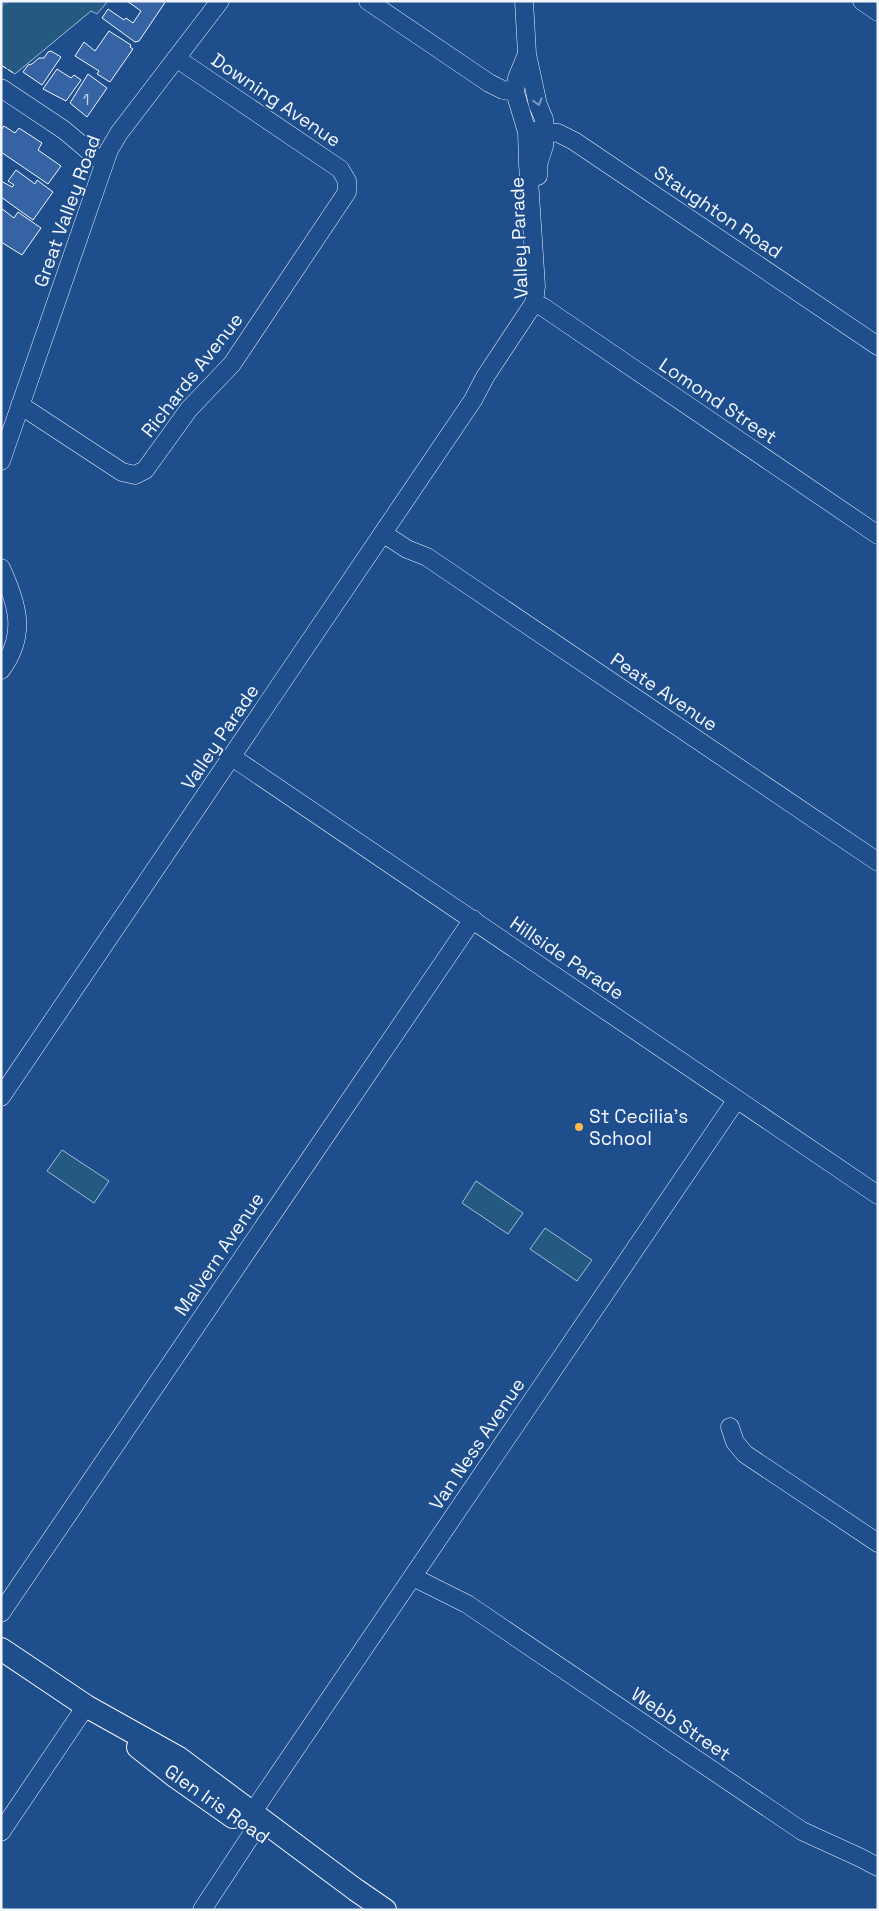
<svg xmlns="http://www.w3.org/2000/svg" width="879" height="1911" viewBox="0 0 879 1911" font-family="'Space Grotesk',sans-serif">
  <rect width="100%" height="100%" fill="#1f4e8c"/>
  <path fill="#245a82" stroke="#a8bbd7" d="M 1,1 L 108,1 L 97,14 L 91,11 L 15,74 L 1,65 Z
    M 62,1150 L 109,1181 L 94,1203 L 47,1171 Z
    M 476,1181 L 523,1213 L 508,1234 L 462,1203 Z
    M 545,1228 L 592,1260 L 577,1281 L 530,1249 Z"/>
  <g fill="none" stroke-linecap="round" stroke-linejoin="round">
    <path stroke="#3b69a3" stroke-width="5" d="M 1,5 L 7,1"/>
  </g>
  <path fill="#3563a3" stroke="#f2f6ff" d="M 127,1 L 166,1 L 139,41 L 135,42 L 102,18 L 108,9 L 124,20 L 126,18 L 133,23 L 141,11 Z
    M 109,31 L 131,45 L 130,47 L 133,49 L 110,82 L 97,74 L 99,71 L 75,56 L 84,42 L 95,51 Z
    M 51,51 L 61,57 L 42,85 L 23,72 L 28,65 L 32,64 L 39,58 L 44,58 L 48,52 Z
    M 57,69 L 71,78 L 74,75 L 81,80 L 66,101 L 43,89 Z
    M 88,74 L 107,88 L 87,117 L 70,103 Z
    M 4,126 L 15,133 L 19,128 L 42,143 L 38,150 L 61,166 L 48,184 L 1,152 L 1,130 Z
    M 16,170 L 35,184 L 37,180 L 53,192 L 33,220 L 1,197 L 1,181 L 12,187 L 14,185 L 8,181 Z
    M 1,208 L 14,218 L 18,212 L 41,228 L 22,255 L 1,242 Z"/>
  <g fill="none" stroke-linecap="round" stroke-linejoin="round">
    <g stroke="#f2f6ff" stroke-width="19">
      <path id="minor" d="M 368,1 L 489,83 L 503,90 L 515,92
        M 524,1 L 527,54 L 538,105 L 544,119 L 545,131 L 544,146 L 538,165 L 538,176
        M 862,1 L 878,12
        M 1,88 L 64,130 L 103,163
        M 533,131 L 558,133 L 574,141 L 878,346
        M 534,303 L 543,307 L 878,535
        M 20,405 L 122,472 L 135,475 L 145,470 L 189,409 L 232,364 L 347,192 L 347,181 L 340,169 L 176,58
        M 1,461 L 109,150 L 119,133 L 220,1
        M 384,534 L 407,549 L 427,557 L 878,862
        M 1,568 C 18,605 27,635 1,670
        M 232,757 L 878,1195
        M 1,1097 L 473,400 L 485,377 L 534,303 L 536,286 L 528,164 L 527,132 L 515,92 L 517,78 L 527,54
        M 730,1427 L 735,1442 L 745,1454 L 878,1543
        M 413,1577 L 467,1604 L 802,1831 L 861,1858 L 878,1867
        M 1,1613 L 473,919
        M 252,1813 L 737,1099
        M 1,1832 L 86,1706
        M 202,1910 L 254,1831 C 253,1820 251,1816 242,1809"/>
    </g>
    <g stroke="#f2f6ff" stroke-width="24">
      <path id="major" d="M 1,1649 L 86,1706 L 179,1758 L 356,1890 L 385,1910
        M 138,1747 L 176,1777 L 233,1817"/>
    </g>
    <use href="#minor" stroke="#1f4e8c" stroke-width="18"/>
    <use href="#major" stroke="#1f4e8c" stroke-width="22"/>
    <path stroke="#f2f6ff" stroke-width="1" stroke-dasharray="6 2.5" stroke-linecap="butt" d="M 1,65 L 15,74"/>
  </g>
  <defs><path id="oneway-chevron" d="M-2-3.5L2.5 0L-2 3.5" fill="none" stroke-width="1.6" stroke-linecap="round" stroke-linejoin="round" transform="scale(1.25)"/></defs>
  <use stroke="#7e9ac0" href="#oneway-chevron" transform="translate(538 102) rotate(74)"/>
  <circle fill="#ffb74d" stroke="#1f4e8c" stroke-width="2" cx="579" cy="1127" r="5"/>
  <g text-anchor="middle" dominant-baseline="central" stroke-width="4" stroke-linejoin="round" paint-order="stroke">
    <g font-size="16" fill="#c3d1e8">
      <text x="86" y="99">1</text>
    </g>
    <g font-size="19" fill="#f2f6ff" stroke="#1f4e8c">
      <text transform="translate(276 100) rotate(34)">Downing Avenue</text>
      <text transform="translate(67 211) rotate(-70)">Great Valley Road</text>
      <text transform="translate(718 212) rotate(34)">Staughton Road</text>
      <text transform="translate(519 238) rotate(-92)">Valley Parade</text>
      <text transform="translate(192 375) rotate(-52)">Richards Avenue</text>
      <text transform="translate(718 401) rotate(34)">Lomond Street</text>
      <text transform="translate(664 692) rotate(34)">Peate Avenue</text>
      <text transform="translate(220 737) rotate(-56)">Valley Parade</text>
      <text transform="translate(567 958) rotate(34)">Hillside Parade</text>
      <text transform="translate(219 1254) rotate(-56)">Malvern Avenue</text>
      <text transform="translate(477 1444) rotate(-56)">Van Ness Avenue</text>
      <text transform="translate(681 1724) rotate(34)">Webb Street</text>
      <text transform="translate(217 1804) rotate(35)">Glen Iris Road</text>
    </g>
    <g font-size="19" fill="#f2f6ff" stroke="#1f4e8c" text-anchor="start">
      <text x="589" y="1116">St Cecilia's<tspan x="589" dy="22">School</tspan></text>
    </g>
  </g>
  <rect width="879" height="1911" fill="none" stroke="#f2f6ff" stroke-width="5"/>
</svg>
